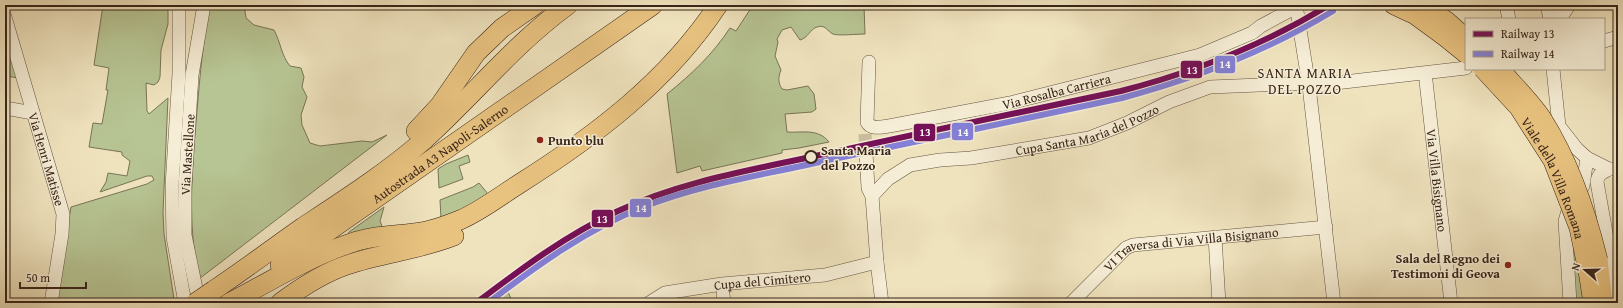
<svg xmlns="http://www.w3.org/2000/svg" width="1623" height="308" viewBox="0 0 1623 308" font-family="'Gentium Book Plus',serif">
  <rect width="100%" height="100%" fill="#efe3be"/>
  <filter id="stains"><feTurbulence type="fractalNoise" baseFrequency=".005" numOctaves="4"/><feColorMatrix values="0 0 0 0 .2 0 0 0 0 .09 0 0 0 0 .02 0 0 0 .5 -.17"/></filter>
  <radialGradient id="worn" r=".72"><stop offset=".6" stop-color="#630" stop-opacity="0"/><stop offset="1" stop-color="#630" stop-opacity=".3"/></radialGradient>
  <path fill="#b7c493" stroke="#787456" d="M 103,5 L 168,5 L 168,24 L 161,50 L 160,77 L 158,82 L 154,85 L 146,83 L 147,111 L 149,114 L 168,98 L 163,212 L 164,234 L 174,299 L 168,303 L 55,303 L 71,207 L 147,184 L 154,180 L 152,176 L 147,176 L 100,192 L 106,182 L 108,173 L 127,176 L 130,161 L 122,155 L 122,152 L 89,147 L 93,123 L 102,124 L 108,90 L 106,90 L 109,68 L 94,65 Z
    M 210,5 L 244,5 L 246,18 L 254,25 L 274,30 C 281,43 281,55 290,66 L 301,68 L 304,77 L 302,87 L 307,97 L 301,115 L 302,125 L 310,143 L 320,146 L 362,141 L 372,142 L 387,135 L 199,279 C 187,223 192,167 197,111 C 200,75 203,40 210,5 Z
    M 753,5 L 864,5 L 865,34 C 859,34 837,36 833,34 C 827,31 825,24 817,27 C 810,29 808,38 800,40 L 791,27 L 782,30 L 777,39 L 778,42 L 775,56 L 781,70 C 778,77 778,83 782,89 L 787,90 L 808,86 L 814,94 L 816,109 L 812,112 L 785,114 L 787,132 C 802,133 818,128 829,142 L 799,148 L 782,150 L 782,153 L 702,171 L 700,166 L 677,173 L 667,94 C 693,73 712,55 730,28 L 736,31 Z
    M 5,38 L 19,78 L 5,76 Z
    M 468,155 L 470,162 L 459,166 L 463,179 L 439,188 L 438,169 L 446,164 Z
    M 479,183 L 488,194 L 462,211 L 441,218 L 440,200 L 473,187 Z
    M 384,207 L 380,221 L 383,229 L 348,235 L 349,232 Z
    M 1568,222 L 1577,253 L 1585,303 L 1575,303 Z
    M 504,283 L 513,303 L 478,303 Z"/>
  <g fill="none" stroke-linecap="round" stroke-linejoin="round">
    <path stroke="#cabd9d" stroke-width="13" stroke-dasharray="13 6" stroke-linecap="butt" d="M 865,134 L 866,152"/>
    <g stroke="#665442" stroke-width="14">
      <g id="minor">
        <path d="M 179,5 L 179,74 L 172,186 L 173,237 L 185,303"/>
        <path d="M 1296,5 L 1309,86 L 1334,303"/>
        <path d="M 1506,5 L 1509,19"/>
        <path d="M 1547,5 L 1550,19"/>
        <path d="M 1557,5 L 1559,19"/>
        <path id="s1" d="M 5,17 L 63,214 L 62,234 L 51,303"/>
        <path d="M 1560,19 L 1569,5"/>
        <path d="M 1604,41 L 1618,37"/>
        <path id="s2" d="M 869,62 L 867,122 C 871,130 881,127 889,126 L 1010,103 L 1200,55 L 1252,33 L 1261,26 L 1296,7"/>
        <path d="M 1553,69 L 1559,126 L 1577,149 L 1587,158 L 1609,169 L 1618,169"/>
        <path id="s3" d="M 1426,81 L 1451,303"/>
        <path d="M 1309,86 L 1466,68"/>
        <path d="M 5,108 L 33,113"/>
        <path d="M 866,152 L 868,188 L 872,196 L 877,262 L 882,303"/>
        <path d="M 1609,169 C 1602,173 1598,174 1597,182 L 1618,300"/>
        <path id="s4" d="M 872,196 L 888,179 L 910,165 L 940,160 L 971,158 L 1089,138 L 1127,123 L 1169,102 L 1210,87 L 1309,83"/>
        <path d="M 1215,237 L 1219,303"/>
        <path d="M 723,294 L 724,303"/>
        <path id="s5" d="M 199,303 L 185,235 L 185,187 L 192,75 L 204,5"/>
        <path id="s6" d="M 649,303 L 665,293 L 722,284 L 825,275 L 877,262"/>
        <path id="s7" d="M 1071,303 L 1126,248 L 1133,245 L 1326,227"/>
        <path d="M 1570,303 L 1565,221 L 1568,211 L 1583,186 L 1587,158"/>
      </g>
    </g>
    <g stroke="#382419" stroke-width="18">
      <path id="major" d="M 1400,5 L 1445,38 L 1466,55
        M 1425,5 L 1448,21 L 1466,37
        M 1599,260 L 1604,303
        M 1587,271 L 1592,303"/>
    </g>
    <g stroke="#382419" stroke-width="20">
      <g id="highway">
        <path d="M 1394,5 L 1411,13"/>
        <path d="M 416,131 L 440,105 L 476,53 L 502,28 L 535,5"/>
        <path id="s8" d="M 280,265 L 653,5"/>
        <path d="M 214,290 C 244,270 273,248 303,227 C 344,200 386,173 424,140 C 473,96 514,44 568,5"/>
        <path d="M 229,303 C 269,282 309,257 351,243 C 375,234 401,236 426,231 C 437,229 449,224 460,220 C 481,211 500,196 519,184 C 595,136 668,81 718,5"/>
        <path d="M 280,303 C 300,288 323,273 347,265 C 382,253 419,250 454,236"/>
      </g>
    </g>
    <use href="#minor" stroke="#f5edd5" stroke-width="13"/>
    <use href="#major" stroke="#e8c27f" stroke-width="17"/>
    <use href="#highway" stroke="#e8c27f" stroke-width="19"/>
    <g stroke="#382419" stroke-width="18" stroke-linecap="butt">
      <g id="major-bridge">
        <path id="s9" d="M 1482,69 L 1518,108 L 1552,161 L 1578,228 L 1587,271"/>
        <path d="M 1501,69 C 1514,84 1534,104 1544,120 C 1571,163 1587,211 1599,260"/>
      </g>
    </g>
    <g stroke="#382419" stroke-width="20" stroke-linecap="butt">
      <path id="highway-bridge" d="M 195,303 L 214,290"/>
    </g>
    <use href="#major-bridge" stroke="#e8c27f" stroke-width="17"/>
    <use href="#highway-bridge" stroke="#e8c27f" stroke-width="19"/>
    <g stroke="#f5edd5" stroke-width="9">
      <path id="rail-1" d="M 476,303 C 521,269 566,235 618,211 C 682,181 752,170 820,155 C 920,133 1021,112 1121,91 C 1195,72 1264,45 1329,5"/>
    </g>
    <g stroke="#f5edd5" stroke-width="9">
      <path id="rail-2" d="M 488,303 C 536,266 586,230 643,207 C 701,184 763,175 824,161 C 923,140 1023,119 1122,98 C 1197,78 1267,51 1333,11"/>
    </g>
    <use href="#rail-1" stroke="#751056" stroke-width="6"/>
    <use href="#rail-2" stroke="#8480d7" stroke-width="6"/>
  </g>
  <g fill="#8f2418" stroke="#f5edd5" stroke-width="1.5">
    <circle cx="540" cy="140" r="4"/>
    <circle cx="1508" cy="265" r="4"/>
  </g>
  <circle fill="#f5edd5" stroke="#382419" stroke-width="2" cx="811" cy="157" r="6"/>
  <g text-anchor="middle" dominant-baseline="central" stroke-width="3" stroke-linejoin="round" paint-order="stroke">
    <g font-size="13" fill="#382419" stroke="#f5edd5">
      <text stroke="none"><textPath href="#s2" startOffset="255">Via Rosalba Carriera</textPath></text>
      <text stroke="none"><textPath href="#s4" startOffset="231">Cupa Santa Maria del Pozzo</textPath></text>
      <text stroke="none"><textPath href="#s5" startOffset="150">Via Mastellone</textPath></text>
      <text stroke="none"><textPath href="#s8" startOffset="195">Autostrada A3 Napoli-Salerno</textPath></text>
      <text stroke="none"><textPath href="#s1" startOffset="148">Via Henri Matisse</textPath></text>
      <text stroke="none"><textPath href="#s9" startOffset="132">Viale della Villa Romana</textPath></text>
      <text stroke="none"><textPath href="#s3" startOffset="100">Via Villa Bisignano</textPath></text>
      <text stroke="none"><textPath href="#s7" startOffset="140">VI Traversa di Via Villa Bisignano</textPath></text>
      <text stroke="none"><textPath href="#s6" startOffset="117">Cupa del Cimitero</textPath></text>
    </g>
    <g font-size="13" font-weight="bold" fill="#382419" stroke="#f5edd5" text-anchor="start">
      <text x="548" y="140">Punto blu</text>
      <text x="1500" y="258" text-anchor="end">Sala del Regno dei<tspan x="1500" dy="15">Testimoni di Geova</tspan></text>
    </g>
    <g font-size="13" font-weight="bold" fill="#382419" stroke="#f5edd5" text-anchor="start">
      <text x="821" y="150">Santa Maria<tspan x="821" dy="15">del Pozzo</tspan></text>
    </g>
    <g font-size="14" letter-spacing="1" fill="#382419" stroke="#f5edd5">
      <text x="1305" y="73">SANTA MARIA<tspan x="1305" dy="16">DEL POZZO</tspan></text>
    </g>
  </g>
  <g stroke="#f5edd5" stroke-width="1.5">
    <rect x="1214" y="55" width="22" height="19" rx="4" fill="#8480d7"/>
    <rect x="1180" y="60" width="23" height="19" rx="4" fill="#751056"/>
    <rect x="951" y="122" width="23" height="19" rx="4" fill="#8480d7"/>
    <rect x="913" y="123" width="23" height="19" rx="4" fill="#751056"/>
    <rect x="629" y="198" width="23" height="20" rx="4" fill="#8480d7"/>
    <rect x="591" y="209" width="23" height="19" rx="4" fill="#751056"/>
  </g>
  <g font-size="11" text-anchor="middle" font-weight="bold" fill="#fff">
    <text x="1225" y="68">14</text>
    <text x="1192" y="74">13</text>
    <text x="963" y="136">14</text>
    <text x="925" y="136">13</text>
    <text x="641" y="212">14</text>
    <text x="602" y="223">13</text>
  </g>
  <rect width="1623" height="308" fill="none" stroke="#efe3be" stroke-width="20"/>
  <rect x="6" y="6" width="1611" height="296" fill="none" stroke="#382419" stroke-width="2"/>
  <rect x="10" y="10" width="1603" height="288" fill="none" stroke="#382419"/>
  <rect x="1465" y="18" width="140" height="52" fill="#f5edd5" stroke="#a99d8a"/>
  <rect x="1473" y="31" width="20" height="6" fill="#751056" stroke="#a99d8a"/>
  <text x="1501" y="38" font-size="12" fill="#382419">Railway 13</text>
  <rect x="1473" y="51" width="20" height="6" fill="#8480d7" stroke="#a99d8a"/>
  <text x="1501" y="58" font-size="12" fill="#382419">Railway 14</text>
  <g transform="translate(1585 270) rotate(290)" stroke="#f5edd5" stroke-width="3" paint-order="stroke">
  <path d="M0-3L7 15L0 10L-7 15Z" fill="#382419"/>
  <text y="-6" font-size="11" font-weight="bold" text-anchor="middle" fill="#382419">N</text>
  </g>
  <path d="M20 282v6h66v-6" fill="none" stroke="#382419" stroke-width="2"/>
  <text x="26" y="282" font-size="12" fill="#382419" stroke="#f5edd5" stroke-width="3" paint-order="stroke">50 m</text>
  <rect width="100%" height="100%" filter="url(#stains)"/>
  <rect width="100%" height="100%" fill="url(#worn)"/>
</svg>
